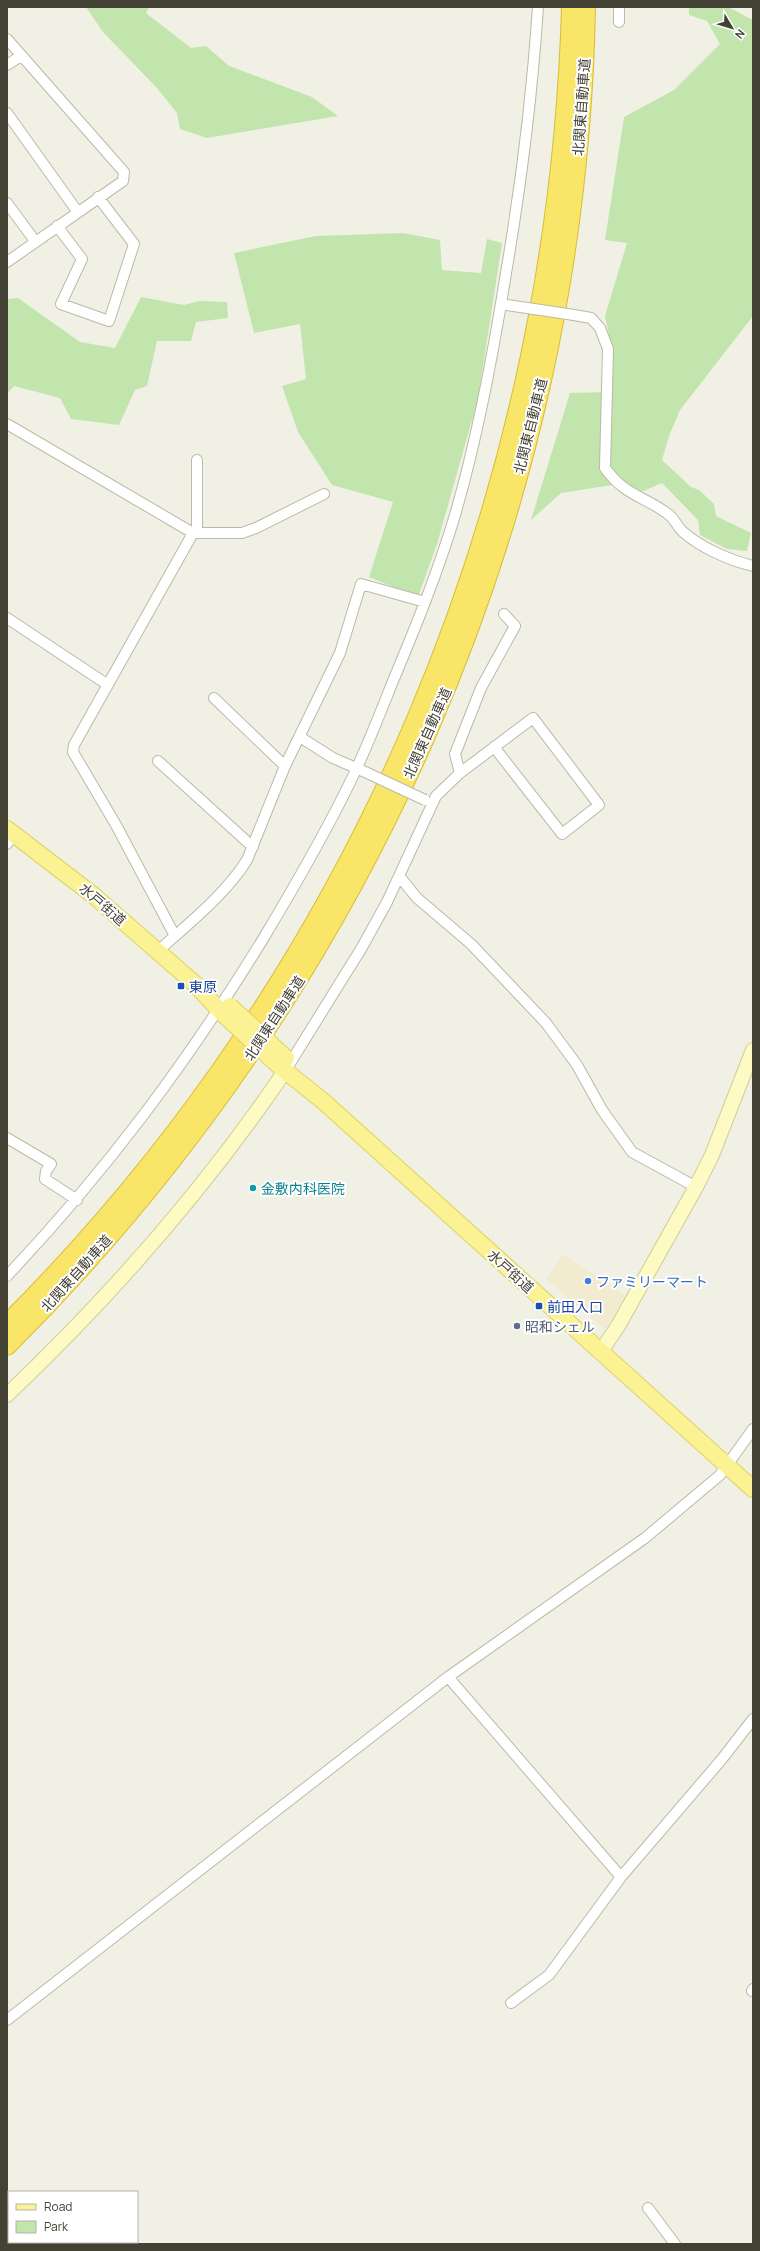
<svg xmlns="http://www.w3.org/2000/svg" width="760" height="2251" viewBox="0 0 760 2251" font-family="Manrope,'Noto Sans JP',sans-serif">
  <rect width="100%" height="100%" fill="#f1f0e4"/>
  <path fill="#f3ebcf" d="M 563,1254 L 626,1296 L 605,1329 L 546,1279 Z"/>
  <path fill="#c1e5ad" d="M 86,7 L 149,7 L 146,13 L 191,48 L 206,46 L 229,66 L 312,97 L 338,116 L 207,138 L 180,129 L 177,113 L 157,88 L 103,32 Z
    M 689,7 L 728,7 L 753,20 L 753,316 L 680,410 L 669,436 L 662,460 L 691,487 L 699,490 L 714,504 L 716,516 L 751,533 L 747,551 L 727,549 L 700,535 L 698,520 L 662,483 L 641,492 L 625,483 L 561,493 L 531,520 L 570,393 L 611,392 L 612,349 L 605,316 L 627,243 L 605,240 L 624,117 L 674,90 L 720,44 L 707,21 L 689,15 Z
    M 403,233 L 440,240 L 442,270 L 481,273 L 487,239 L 502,243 L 478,399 L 437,544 L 418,597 L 369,577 L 393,502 L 332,485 L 298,432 L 282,386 L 306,379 L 300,324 L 254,333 L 234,253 L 316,236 Z
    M 141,297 L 184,305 L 199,301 L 227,302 L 228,318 L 196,322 L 191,341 L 157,341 L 147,386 L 135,390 L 119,425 L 71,419 L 60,398 L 14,386 L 7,394 L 7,299 L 18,298 L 80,342 L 115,348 Z"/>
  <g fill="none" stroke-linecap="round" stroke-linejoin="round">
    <g stroke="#bcb9a7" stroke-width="12">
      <path id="street" d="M 619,7 L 619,22
        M 7,39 L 124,172 L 123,181 L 7,262
        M 7,65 L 21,56
        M 7,113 L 77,211
        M 7,203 L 35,241
        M 57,226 L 82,259 L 61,304 L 109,321 L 134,244 L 98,197
        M 574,315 L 591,318 L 600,328 L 608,349 L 605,468 C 625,496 644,496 668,514 C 674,518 677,526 682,531 C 701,548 729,560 753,566
        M 7,424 L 193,533 L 242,533 L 256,528 L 324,494
        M 197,460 L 197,533
        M 7,618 L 108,685
        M 214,698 L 285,766
        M 300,737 L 333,758 L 363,771
        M 158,761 L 253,847
        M 460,773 L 455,754 L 481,688 L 515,626 L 504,614
        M 7,844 L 13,834
        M 399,876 L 417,898 L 471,944 L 546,1023 L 577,1065 L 602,1110 L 632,1152 L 696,1187
        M 175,936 L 116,825 L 73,752 L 74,745 L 193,533
        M 157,952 C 188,924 225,895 247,860 L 285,766 L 340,653 L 361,584 L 425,602
        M 287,1068 L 361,949 L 387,902 L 436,796 L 460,773 L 533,718 L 599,805 L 562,834 L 494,747
        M 7,1138 L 51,1164 L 46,1171 L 45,1179 L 77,1200
        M 7,1276 C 107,1170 187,1063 263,939 C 296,884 328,829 355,772 C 369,742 381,711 393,681 C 416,626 438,572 455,515 C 478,436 493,355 506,273 C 521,185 532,97 538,7
        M 448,1677 L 621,1877
        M 752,1991 L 753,1989
        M 511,2003 L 549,1975 L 621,1877 L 722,1759 L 753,1719
        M 7,2020 L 448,1677 L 645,1538 L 720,1475 L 753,1429
        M 648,2208 L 675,2244"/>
    </g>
    <g stroke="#d0cc95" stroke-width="16">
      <path id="secondary" d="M 601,1351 L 618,1326 L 696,1187 L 712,1155 L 753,1050
        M 7,1395 C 110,1297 205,1189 285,1071"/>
    </g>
    <g stroke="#dfd264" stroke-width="18">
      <path id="primary" d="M 7,829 L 93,895 L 195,984 L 223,1014
        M 279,1066 L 323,1101 L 753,1489"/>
    </g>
    <g stroke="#d8bc37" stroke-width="20">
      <path id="highway" d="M 7,1324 C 359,973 557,503 571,7
        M 7,1346 C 365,989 577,514 586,7"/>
    </g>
    <use href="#street" stroke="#fff" stroke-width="10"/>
    <use href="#secondary" stroke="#fdfac3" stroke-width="14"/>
    <use href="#primary" stroke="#fbf293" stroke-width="16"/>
    <use href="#highway" stroke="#f9e567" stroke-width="18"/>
    <g stroke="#bcb9a7" stroke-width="12" stroke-linecap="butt">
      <path id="street-bridge" d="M 507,305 L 574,315
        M 363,771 L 425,800"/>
    </g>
    <g stroke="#dfd264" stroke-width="18" stroke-linecap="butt">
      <path id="primary-bridge" d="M 230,1006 L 286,1058
        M 223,1014 L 279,1066"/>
    </g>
    <use href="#street-bridge" stroke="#fff" stroke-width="10"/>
    <use href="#primary-bridge" stroke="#fbf293" stroke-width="16"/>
  </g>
  <g fill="#1a4fb4" stroke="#fff" stroke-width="1.5">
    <rect x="177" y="982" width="8" height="8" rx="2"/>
    <rect x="535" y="1302" width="8" height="8" rx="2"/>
  </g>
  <circle fill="#0f9aa8" stroke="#fff" stroke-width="1.5" cx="253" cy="1188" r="4"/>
  <circle fill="#3f7fe0" stroke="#fff" stroke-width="1.5" cx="588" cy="1281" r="4"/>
  <circle fill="#5c6f8a" stroke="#fff" stroke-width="1.5" cx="517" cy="1326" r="4"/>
  <g text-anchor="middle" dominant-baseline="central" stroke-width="4" stroke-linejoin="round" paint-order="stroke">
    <g font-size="14" fill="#434034" stroke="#fff">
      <text transform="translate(581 107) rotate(-86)">北関東自動車道</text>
      <text transform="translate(530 426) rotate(-76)">北関東自動車道</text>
      <text transform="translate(427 733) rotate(-66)">北関東自動車道</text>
      <text transform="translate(103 904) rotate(41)">水戸街道</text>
      <text transform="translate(274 1018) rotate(-57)">北関東自動車道</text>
      <text transform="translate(511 1271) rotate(42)">水戸街道</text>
      <text transform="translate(76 1273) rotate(-48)">北関東自動車道</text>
    </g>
    <g font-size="14" fill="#164399" stroke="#fff" text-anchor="start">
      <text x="189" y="986">東原</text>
      <text x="547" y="1306">前田入口</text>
    </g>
    <g font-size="14" fill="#0d838f" stroke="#fff" text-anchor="start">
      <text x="261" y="1188">金敷内科医院</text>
    </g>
    <g font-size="14" fill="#366cbe" stroke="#fff" text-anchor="start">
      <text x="596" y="1281">ファミリーマート</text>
    </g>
    <g font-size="14" fill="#4e5e75" stroke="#fff" text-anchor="start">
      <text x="525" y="1326">昭和シェル</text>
    </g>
  </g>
  <rect width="760" height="2251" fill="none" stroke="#434034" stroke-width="16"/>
  <rect x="8" y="2191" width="130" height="52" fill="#ffffff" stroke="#b4b3ae"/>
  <rect x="16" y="2204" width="20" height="6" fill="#fbf293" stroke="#b4b3ae"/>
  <text x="44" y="2211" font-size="12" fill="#434034">Road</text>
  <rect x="16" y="2221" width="20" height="12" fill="#c1e5ad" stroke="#b4b3ae"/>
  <text x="44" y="2231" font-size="12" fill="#434034">Park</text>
  <g transform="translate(732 28) rotate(128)" stroke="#ffffff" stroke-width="3" paint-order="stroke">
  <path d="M0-3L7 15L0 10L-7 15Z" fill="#434034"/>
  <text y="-6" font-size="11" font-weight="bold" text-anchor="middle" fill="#434034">N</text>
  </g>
</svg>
